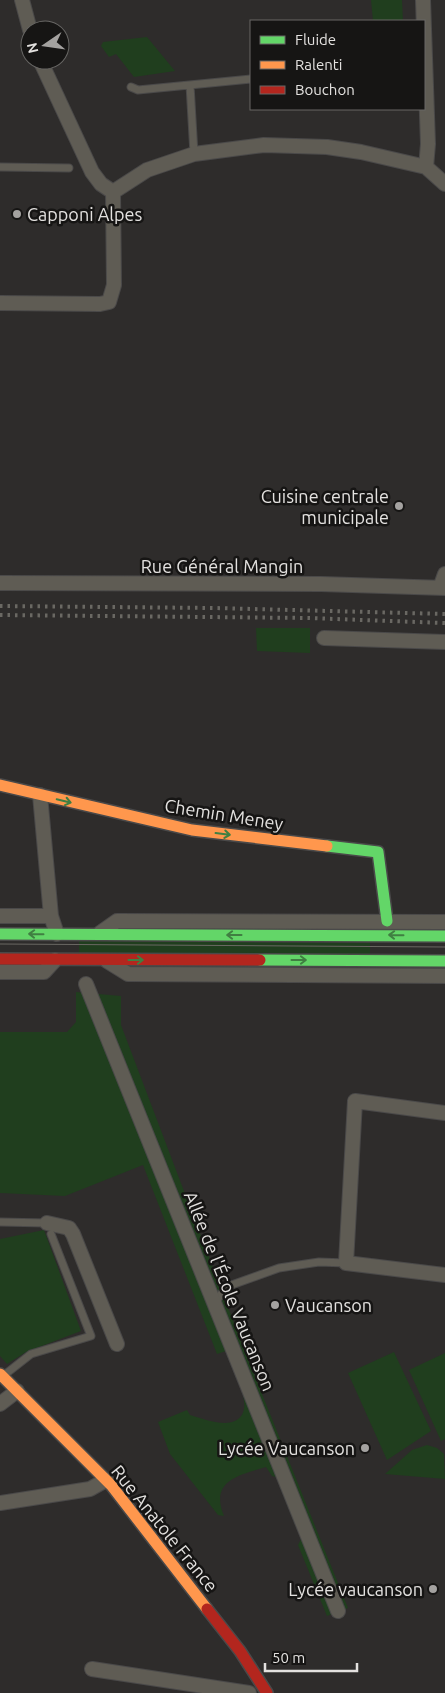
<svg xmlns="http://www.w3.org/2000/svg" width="445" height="1693" viewBox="0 0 445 1693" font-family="Ubuntu,sans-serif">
  <rect width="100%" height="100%" fill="#2e2c2b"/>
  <path fill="#203e1e" d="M 371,0 L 402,0 L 403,21 L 373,21 Z
    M 147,37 L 175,71 L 134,77 L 116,54 L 109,57 L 101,46 L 103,42 Z
    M 256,628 L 310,628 L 310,653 L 257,651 Z
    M 79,941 L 370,943 L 370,955 L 79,953 Z
    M 76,992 L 121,996 L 121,1025 L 242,1344 L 348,1608 L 327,1616 L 298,1545 L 301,1539 L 276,1477 L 272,1476 L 266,1467 C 240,1475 209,1480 224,1516 L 218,1515 L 170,1454 L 158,1422 L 187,1410 L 190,1415 C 200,1418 214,1423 225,1423 C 264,1421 233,1369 226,1351 L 217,1354 L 143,1165 L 65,1196 L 0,1193 L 0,1032 L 67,1032 L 76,1022 Z
    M 44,1230 L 81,1331 L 26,1352 L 7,1364 L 0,1356 L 0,1239 Z
    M 394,1352 L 431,1431 L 387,1460 L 348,1373 Z
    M 445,1353 L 445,1439 L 441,1441 L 409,1370 Z
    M 427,1445 L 437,1448 L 444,1454 L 445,1479 L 385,1474 L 412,1450 Z"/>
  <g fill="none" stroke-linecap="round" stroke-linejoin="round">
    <g stroke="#4a4949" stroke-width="9">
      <path id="lane" d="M 190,85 L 194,154
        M 131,87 L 138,90 L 251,79
        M 0,167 L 69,168
        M 0,1222 L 47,1223
        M 215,1303 L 226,1287 L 279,1268 L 319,1262 L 346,1263
        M 3,1376 L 31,1354 L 91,1336 L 51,1234"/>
    </g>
    <g stroke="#4a4949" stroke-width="16">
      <path id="street" d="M 22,0 L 30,30
        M 423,0 L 428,144 L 426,167
        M 40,60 L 92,172 L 101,184 L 113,192
        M 113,192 L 147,170 L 194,154 L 264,145 L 327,147 L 361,152 L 426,167 L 445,184
        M 0,303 L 100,304 L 109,302 L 114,285 L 113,192
        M 0,583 L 321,584 L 445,588
        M 440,588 L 445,574
        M 324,638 L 445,642
        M 40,795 L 51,916 L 57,934
        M 0,916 L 51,916
        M 100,933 L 117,921 L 445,922
        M 107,961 L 128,974 L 445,976
        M 0,972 L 44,972 L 55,960
        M 86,984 L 338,1611
        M 445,1113 L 355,1101 L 346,1263 L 445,1275
        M 47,1223 L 69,1228 L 73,1234 L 117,1344
        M 0,1404 L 17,1391
        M 0,1503 L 90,1489 L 106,1480
        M 92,1669 L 249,1693"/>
    </g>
    <g stroke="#4a4949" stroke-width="14">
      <path id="fast" d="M 327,846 L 378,852 L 387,921
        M 0,934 L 445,936
        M 260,960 L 445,961"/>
    </g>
    <g stroke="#4a4949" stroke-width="14">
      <path id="slow" d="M 0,785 L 192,830 L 327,846
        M 0,1374 L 111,1485 L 207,1609"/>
    </g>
    <g stroke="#4a4949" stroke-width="14">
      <path id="jam" d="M 0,959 L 260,960
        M 207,1609 L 240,1651 L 267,1693"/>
    </g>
    <use href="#lane" stroke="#5f5c54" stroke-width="7"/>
    <use href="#street" stroke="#5f5c54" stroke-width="14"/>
    <use href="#fast" stroke="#63d668" stroke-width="11"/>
    <use href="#slow" stroke="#ff974d" stroke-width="11"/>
    <use href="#jam" stroke="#b3261e" stroke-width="11"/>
    <path stroke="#6a6863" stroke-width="1" d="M 0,944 L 445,947"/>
    <path stroke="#6a6863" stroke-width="4" stroke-dasharray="2.5 5" stroke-linecap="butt" d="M 0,606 L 214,608 L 445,614
      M 0,615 L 308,618 L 445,623"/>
  </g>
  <defs><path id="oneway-shaft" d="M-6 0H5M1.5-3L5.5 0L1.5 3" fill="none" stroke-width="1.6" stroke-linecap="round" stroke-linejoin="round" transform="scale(1.25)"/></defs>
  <g stroke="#407f42">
    <use href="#oneway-shaft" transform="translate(64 801) rotate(13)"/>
    <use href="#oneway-shaft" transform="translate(223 834) rotate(7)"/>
    <use href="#oneway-shaft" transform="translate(36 934) rotate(-179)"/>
    <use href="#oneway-shaft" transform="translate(234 935) rotate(-180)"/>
    <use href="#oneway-shaft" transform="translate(396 935) rotate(-179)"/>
    <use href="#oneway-shaft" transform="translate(136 960)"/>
    <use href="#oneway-shaft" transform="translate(299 960)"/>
  </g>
  <g fill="#a4a2a0" stroke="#161514" stroke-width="2">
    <circle cx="17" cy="214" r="5"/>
    <circle cx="399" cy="506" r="5"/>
    <circle cx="275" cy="1305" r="5"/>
    <circle cx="365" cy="1448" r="5"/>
    <circle cx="433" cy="1589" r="5"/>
  </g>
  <g text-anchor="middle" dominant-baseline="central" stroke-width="5" stroke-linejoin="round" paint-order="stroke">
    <g font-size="18" fill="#e3e1df" stroke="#161514" text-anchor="end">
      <text x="27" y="214" text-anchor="start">Capponi Alpes</text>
      <text x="389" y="496">Cuisine centrale<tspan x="389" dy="21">municipale</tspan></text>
      <text x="285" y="1305" text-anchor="start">Vaucanson</text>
      <text x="355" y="1448">Lycée Vaucanson</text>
      <text x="423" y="1589">Lycée vaucanson</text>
    </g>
    <g font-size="18" fill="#e3e1df" stroke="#161514">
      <text x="222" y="566">Rue Général Mangin</text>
      <text transform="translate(224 814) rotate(9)">Chemin Meney</text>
      <text transform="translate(230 1291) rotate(68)">Allée de l'École Vaucanson</text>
      <text transform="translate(165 1528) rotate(51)">Rue Anatole France</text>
    </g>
  </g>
  <rect x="250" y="20" width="175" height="90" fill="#161514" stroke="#686765"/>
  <rect x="260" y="36" width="25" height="8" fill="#63d668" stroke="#686765"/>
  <text x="295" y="45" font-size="15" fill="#e3e1df">Fluide</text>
  <rect x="260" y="61" width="25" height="8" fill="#ff974d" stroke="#686765"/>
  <text x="295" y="70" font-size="15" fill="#e3e1df">Ralenti</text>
  <rect x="260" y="86" width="25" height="8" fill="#b3261e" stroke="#686765"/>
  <text x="295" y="95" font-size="15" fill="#e3e1df">Bouchon</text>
  <g transform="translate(45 45) rotate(257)"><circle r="24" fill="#161514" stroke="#686765"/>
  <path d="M0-4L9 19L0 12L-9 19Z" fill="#a4a2a0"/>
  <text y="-8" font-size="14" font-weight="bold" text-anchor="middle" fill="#e3e1df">N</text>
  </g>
  <path d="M265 1663v8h92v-8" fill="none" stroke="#e3e1df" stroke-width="2.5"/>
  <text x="272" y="1663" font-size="15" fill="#e3e1df" stroke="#161514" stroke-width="4" paint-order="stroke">50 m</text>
</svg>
